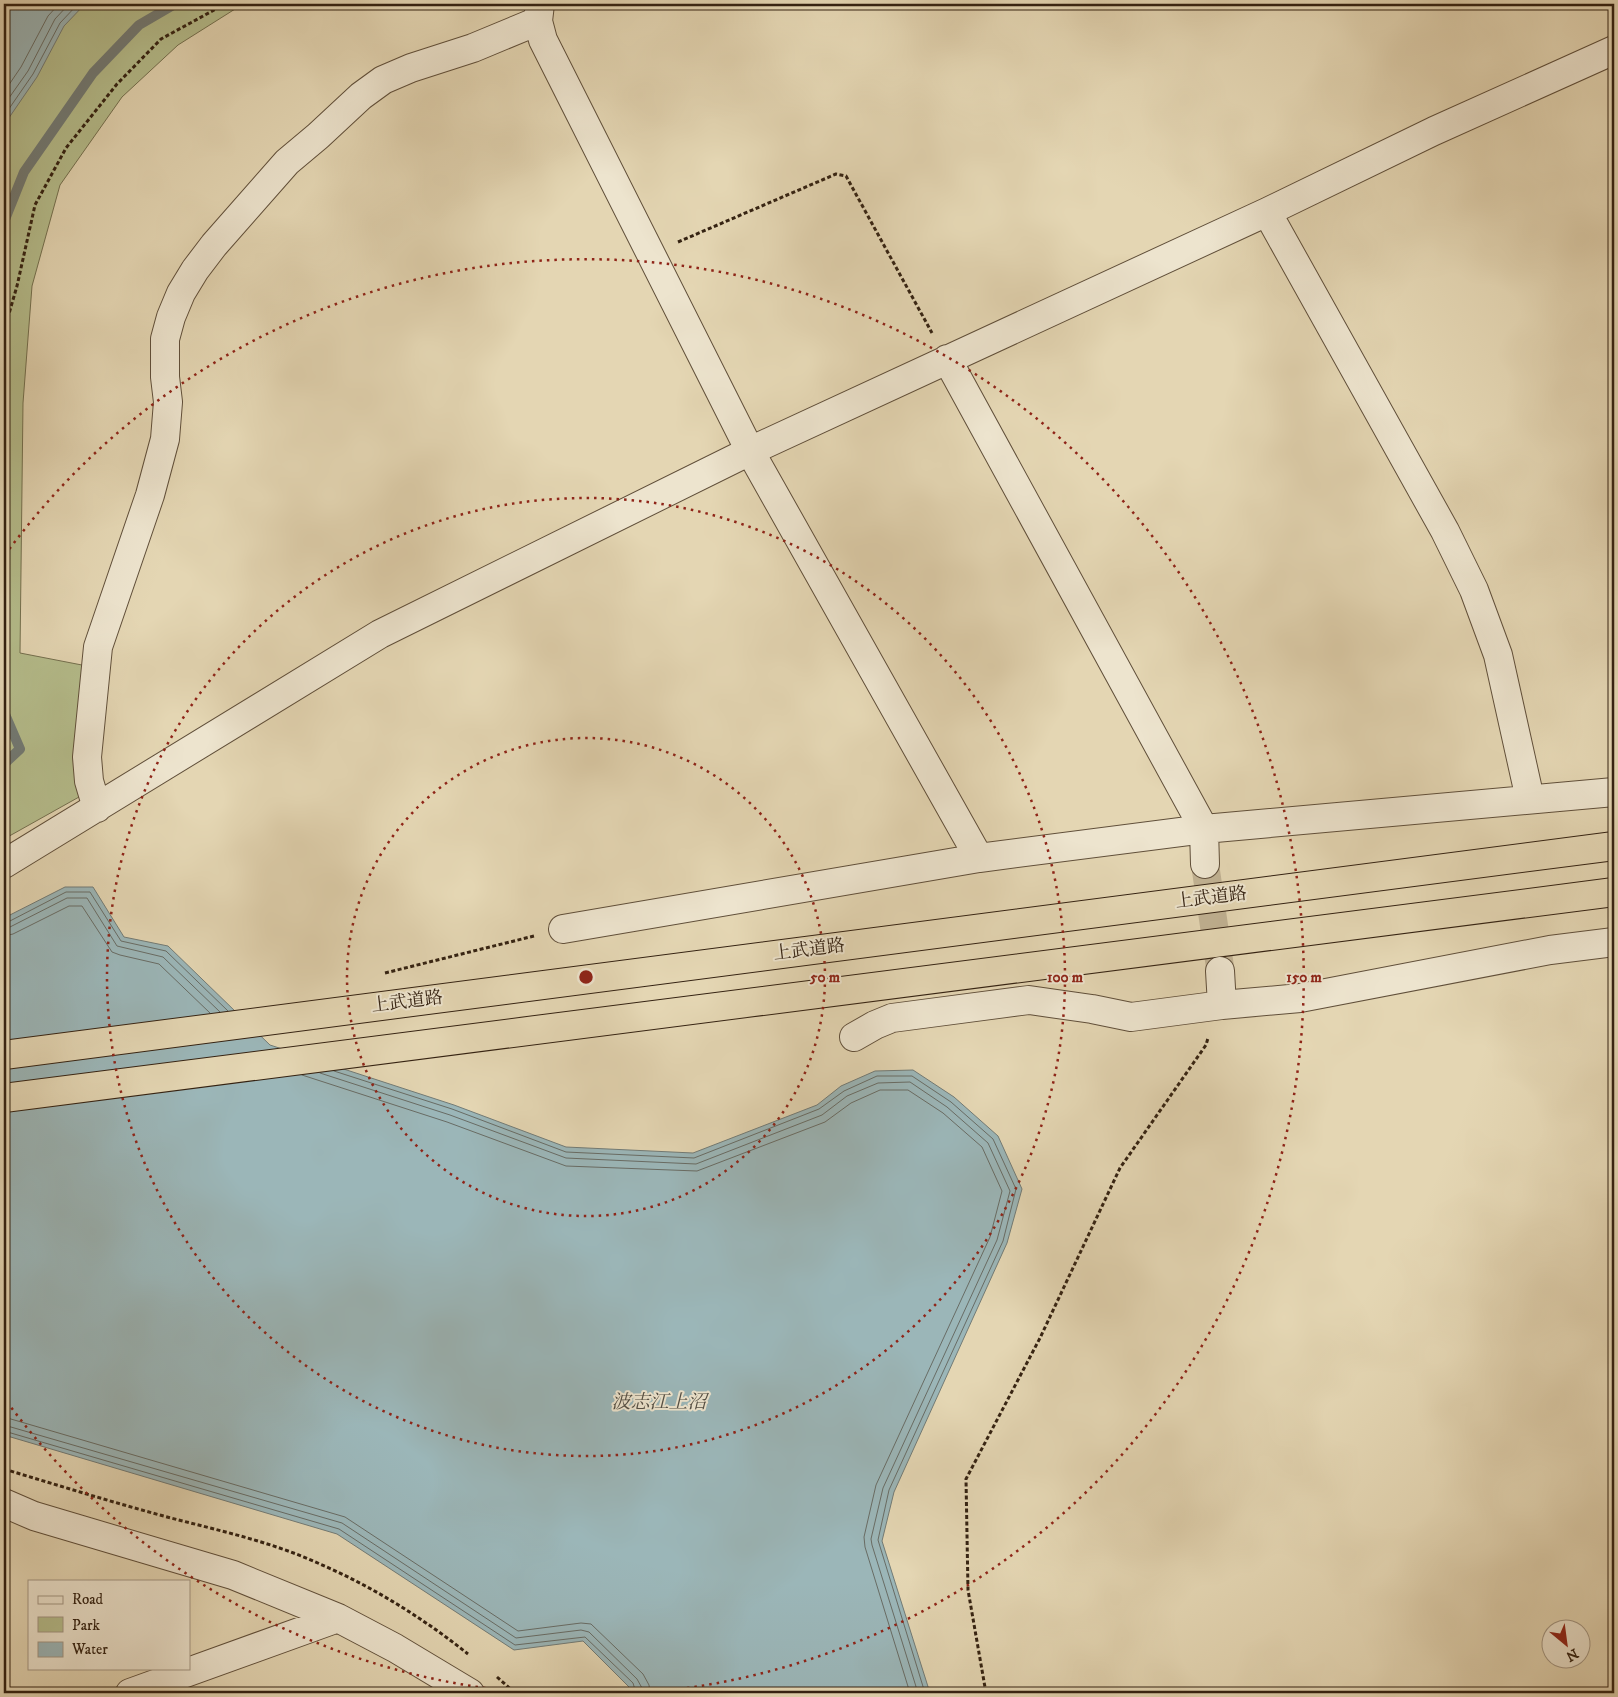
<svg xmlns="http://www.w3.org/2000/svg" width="1618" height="1697" viewBox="0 0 1618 1697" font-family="'IM FELL DW Pica','Noto Serif JP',serif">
  <rect width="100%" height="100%" fill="#e4d6b3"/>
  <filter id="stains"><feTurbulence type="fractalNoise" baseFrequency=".004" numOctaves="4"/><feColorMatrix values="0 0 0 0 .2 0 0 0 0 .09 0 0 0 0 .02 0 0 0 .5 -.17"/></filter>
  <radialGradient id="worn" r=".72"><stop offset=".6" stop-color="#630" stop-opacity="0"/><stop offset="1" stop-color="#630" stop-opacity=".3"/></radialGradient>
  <path fill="#b5bd8c" stroke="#74704f" d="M 4,4 L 243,4 L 178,45 L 122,97 L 60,185 L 32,286 L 23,403 L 20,653 L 87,666 L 79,797 L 4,839 Z"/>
  <path fill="#9bb6b8" stroke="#727b76" d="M 4,4 L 85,4 L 64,26 L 37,77 L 4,125 Z
    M 65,887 L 93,887 L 124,937 L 168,946 L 270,1045 L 454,1105 L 566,1147 L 693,1153 L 817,1105 L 841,1086 L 875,1071 L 913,1070 L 954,1097 L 998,1136 L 1022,1189 L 1007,1243 L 894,1492 L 882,1541 L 930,1693 L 632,1693 L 629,1687 L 583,1641 L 514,1650 L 337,1534 L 4,1435 L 4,918 Z"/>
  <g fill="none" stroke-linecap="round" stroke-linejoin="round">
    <path stroke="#686c65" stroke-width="1" d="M 4,92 L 21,67 L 48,16 L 59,4
      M 4,105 L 28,71 L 55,19 L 69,4
      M 4,116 L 33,74 L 60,23 L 78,4
      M 4,922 L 8,922 L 66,892 L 90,892 L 121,941 L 166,951 L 228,1011
      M 4,929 L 10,927 L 67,898 L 87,898 L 117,946 L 163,957 L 220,1012
      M 4,936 L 13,934 L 69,906 L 82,906 L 112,952 L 120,955 L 159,964 L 210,1013
      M 334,1071 L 452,1109 L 566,1152 L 694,1158 L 819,1109 L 844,1091 L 877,1076 L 912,1076 L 951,1102 L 993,1139 L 1016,1189 L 1003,1241 L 889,1490 L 878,1540 L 925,1693
      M 320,1073 L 450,1115 L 566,1158 L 696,1164 L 822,1115 L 847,1096 L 878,1083 L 910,1082 L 947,1107 L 988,1143 L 1010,1191 L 997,1240 L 883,1488 L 871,1539 L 872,1545 L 918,1693
      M 302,1075 L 447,1122 L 566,1166 L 697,1171 L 825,1122 L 851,1103 L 880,1090 L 908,1090 L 943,1113 L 982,1147 L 1002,1191 L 990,1237 L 876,1485 L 864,1537 L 865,1547 L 910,1693
      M 4,1417 L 345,1517 L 518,1631 L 581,1623 L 591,1624 L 643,1674 L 649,1685 L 650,1693
      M 4,1425 L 342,1523 L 516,1638 L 581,1630 L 589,1632 L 637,1679 L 642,1688 L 642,1693
      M 4,1431 L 339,1529 L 515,1645 L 585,1637 L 633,1683 L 636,1693"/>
    <path stroke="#727b76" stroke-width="10" d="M 4,222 L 24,172 L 93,73 L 139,25 L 175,4
      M 4,712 L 20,749 L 4,764"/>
    <path stroke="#c1b293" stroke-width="28" stroke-dasharray="28 14" stroke-linecap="butt" d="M 1205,864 L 1220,967"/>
    <g stroke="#604f3a" stroke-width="30">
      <path id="minor" d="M 540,4 L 538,21 L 543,40 L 750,451 L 979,858 L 1204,829 L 1614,792
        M 1267,212 L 1445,531 L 1474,590 L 1498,655 L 1530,799
        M 947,359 L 1204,829 L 1205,864
        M 97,808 L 89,781 L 87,757 L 98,647 L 150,495 L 165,439 L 168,402 L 165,377 L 165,339 L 171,317 L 181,293 L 195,270 L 214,245 L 287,162 L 318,136 L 361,96 L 383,80 L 411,68 L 473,48 L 538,21
        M 4,864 L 380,634 L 750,451 L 1267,212 L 1434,131 L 1614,50
        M 563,929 L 979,858
        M 1220,971 L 1222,1005 L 1300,998 L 1550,950 L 1614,942
        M 854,1037 L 875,1025 L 892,1018 L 1029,1000 L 1092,1009 L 1131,1017 L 1222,1005
        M 4,1503 L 34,1516 L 233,1575 L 338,1618 L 395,1648 L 470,1693
        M 130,1693 L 338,1618"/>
    </g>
    <g stroke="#342212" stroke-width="30">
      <path id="highway" d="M 4,1055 L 1614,846
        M 4,1098 L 1614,892"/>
    </g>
    <path stroke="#342212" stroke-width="3" stroke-dasharray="4 2.5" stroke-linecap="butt" d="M 678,242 L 836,174 L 846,176 L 932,333
      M 4,331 L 17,286 L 35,205 L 66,148 L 117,84 L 161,39 L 225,4
      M 385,973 L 534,936
      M 4,1469 C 60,1486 115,1503 171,1518 C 221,1531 272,1542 320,1564 C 373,1587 423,1618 468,1654
      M 497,1677 L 515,1693
      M 986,1693 L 968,1590 L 966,1479 L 1040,1338 L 1120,1168 L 1206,1045 L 1208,1038"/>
    <use href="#minor" stroke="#ede4ce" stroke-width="28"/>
    <use href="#highway" stroke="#e4d6b3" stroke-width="28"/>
  </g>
  <g fill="none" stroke="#8f2418" stroke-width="2.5" stroke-dasharray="2.5 5">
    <circle cx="586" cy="977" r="239"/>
    <circle cx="586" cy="977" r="479"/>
    <path d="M530 1693A718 718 0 0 1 5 1399M5 555A718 718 0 1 1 642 1693"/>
  </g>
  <g text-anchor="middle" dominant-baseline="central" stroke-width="4" stroke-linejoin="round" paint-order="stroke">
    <g font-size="18" fill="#342212" stroke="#ede4ce">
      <text transform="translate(1211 898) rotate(-7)">上武道路</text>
      <text transform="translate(809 950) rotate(-7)">上武道路</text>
      <text transform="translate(407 1002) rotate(-7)">上武道路</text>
    </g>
    <g font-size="19" font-style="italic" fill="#534e44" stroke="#ede4ce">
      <text x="659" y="1402">波志江上沼</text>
    </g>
  </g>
  <circle cx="586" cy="977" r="8" fill="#8f2418" stroke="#ede4ce" stroke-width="2.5"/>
  <g font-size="15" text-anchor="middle" font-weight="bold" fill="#8f2418" stroke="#ede4ce" stroke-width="4" stroke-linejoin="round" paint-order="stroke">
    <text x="825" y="982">50 m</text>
    <text x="1065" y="982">100 m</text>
    <text x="1304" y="982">150 m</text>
  </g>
  <rect width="1618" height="1697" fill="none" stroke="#e4d6b3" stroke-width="20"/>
  <rect x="5" y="5" width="1608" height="1687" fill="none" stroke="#342212" stroke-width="2.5"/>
  <rect x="10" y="10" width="1598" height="1677" fill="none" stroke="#342212"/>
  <rect x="28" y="1580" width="162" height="90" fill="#ede4ce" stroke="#a39683"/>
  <rect x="38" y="1596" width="25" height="8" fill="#ede4ce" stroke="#a39683"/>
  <text x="72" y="1604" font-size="15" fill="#342212">Road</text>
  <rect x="38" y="1617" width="25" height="15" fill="#b5bd8c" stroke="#a39683"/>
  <text x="72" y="1630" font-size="15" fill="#342212">Park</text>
  <rect x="38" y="1642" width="25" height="15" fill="#9bb6b8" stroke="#a39683"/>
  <text x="72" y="1654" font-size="15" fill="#342212">Water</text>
  <g transform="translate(1566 1644) rotate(151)"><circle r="24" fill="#ede4ce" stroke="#a39683"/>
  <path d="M0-4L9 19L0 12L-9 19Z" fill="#8f2418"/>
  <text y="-8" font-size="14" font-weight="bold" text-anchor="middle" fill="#342212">N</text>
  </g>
  <rect width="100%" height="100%" filter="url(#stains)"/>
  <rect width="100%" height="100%" fill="url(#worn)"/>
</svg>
